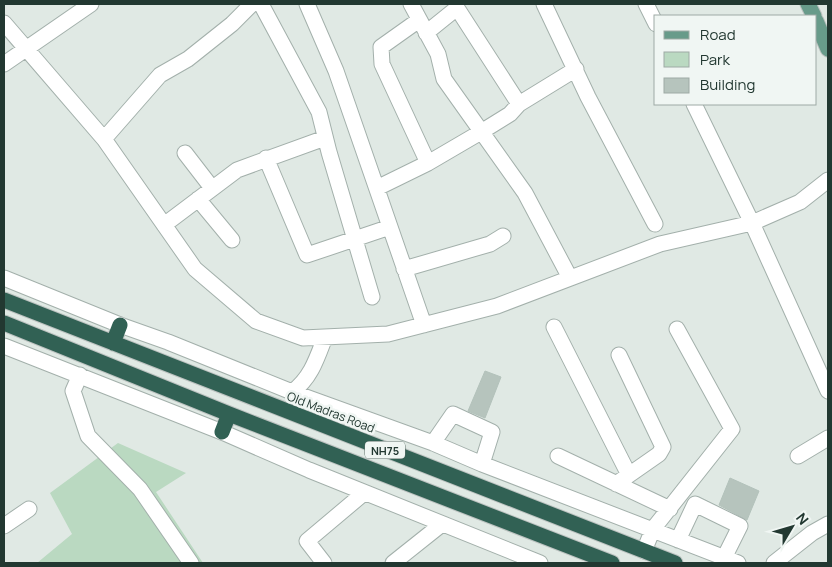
<svg xmlns="http://www.w3.org/2000/svg" width="832" height="567" viewBox="0 0 832 567" font-family="Manrope,sans-serif">
  <rect width="100%" height="100%" fill="#e0e9e4"/>
  <path fill="#bad9c1" d="M 118,443 L 186,473 L 156,492 L 203,563 L 37,563 L 72,534 L 50,493 Z"/>
  <path fill="#b6c4bd" stroke="#b3c2bb" d="M 485,371 L 501,377 L 485,418 L 468,411 Z
    M 730,478 L 759,491 L 747,520 L 719,505 Z"/>
  <g fill="none" stroke-linecap="round" stroke-linejoin="round">
    <g stroke="#a3b0ab" stroke-width="17">
      <path id="minor" d="M 261,4 L 319,112 L 329,152 L 372,297
        M 307,4 L 336,71 L 424,325
        M 411,4 L 438,54 L 444,79 L 525,193 L 570,278
        M 544,4 L 588,97 L 655,224
        M 646,4 L 656,24
        M 457,8 L 519,104
        M 419,20 L 381,47 L 382,64 L 428,163
        M 4,23 L 104,139 L 195,269 L 256,321 L 303,338 L 388,334 L 497,306 L 660,244 L 752,223 L 800,202 L 828,180
        M 426,33 L 457,8 L 456,4
        M 4,64 L 91,4
        M 694,104 L 752,223 L 828,391
        M 104,139 L 160,75 L 188,59 L 232,24 L 252,4
        M 185,153 L 212,188
        M 266,158 L 307,255 L 390,227
        M 377,188 L 428,163 L 481,132 L 510,114 L 519,104 L 576,69
        M 198,199 L 232,240
        M 164,225 L 237,170 L 325,138
        M 404,269 L 490,244 L 503,236
        M 4,278 L 120,325 L 168,342 L 292,392 L 433,443 L 482,464 L 738,563
        M 554,327 L 629,475
        M 4,346 L 222,432 L 309,470 L 540,563
        M 80,375 L 73,391 L 88,436 L 140,489 L 191,563
        M 292,392 C 311,378 317,358 325,337
        M 433,443 L 453,414 L 492,432 L 482,464
        M 558,456 L 670,509
        M 798,456 L 828,438
        M 616,484 L 659,454 L 663,447 L 619,355
        M 4,526 L 29,509
        M 678,540 L 695,504 L 740,526 L 724,558
        M 644,551 L 653,529 L 732,429 L 677,329
        M 324,563 L 307,541 L 364,493
        M 393,563 L 442,524
        M 774,563 L 812,533 L 828,524"/>
    </g>
    <g stroke="#bdc3c1" stroke-width="17">
      <path id="major" d="M 808,4 L 814,16
        M 816,21 L 828,49"/>
    </g>
    <g stroke="#bdc3c1" stroke-width="17">
      <path id="highway" d="M 4,300 L 675,563
        M 4,323 L 229,414 L 612,563
        M 113,343 L 120,325
        M 222,432 L 229,414"/>
    </g>
    <use href="#minor" stroke="#fff" stroke-width="15"/>
    <use href="#major" stroke="#689b8a" stroke-width="15"/>
    <use href="#highway" stroke="#316154" stroke-width="15"/>
  </g>
  <g text-anchor="middle" dominant-baseline="central" stroke-width="5" stroke-linejoin="round" paint-order="stroke">
    <rect fill="#f0f6f3" stroke="#60716b" stroke-width="1" x="365" y="441.5" width="40" height="17" rx="4"/>
    <g font-size="11" font-weight="bold" fill="#223831">
      <text x="385" y="450">NH75</text>
    </g>
    <g font-size="12" fill="#223831" stroke="#f0f6f3">
      <text transform="translate(331 412) rotate(21)">Old Madras Road</text>
    </g>
  </g>
  <rect width="832" height="567" fill="none" stroke="#223831" stroke-width="10"/>
  <rect x="654" y="15" width="162" height="90" fill="#f0f6f3" stroke="#9eaaa5"/>
  <rect x="664" y="31" width="25" height="8" fill="#689b8a" stroke="#9eaaa5"/>
  <text x="700" y="40" font-size="15" fill="#223831">Road</text>
  <rect x="664" y="52" width="25" height="15" fill="#bad9c1" stroke="#9eaaa5"/>
  <text x="700" y="65" font-size="15" fill="#223831">Park</text>
  <rect x="664" y="78" width="25" height="15" fill="#b6c4bd" stroke="#9eaaa5"/>
  <text x="700" y="90" font-size="15" fill="#223831">Building</text>
  <g transform="translate(792 527) rotate(52)" stroke="#f0f6f3" stroke-width="4" paint-order="stroke">
  <path d="M0-4L9 19L0 12L-9 19Z" fill="#223831"/>
  <text y="-8" font-size="14" font-weight="bold" text-anchor="middle" fill="#223831">N</text>
  </g>
</svg>
